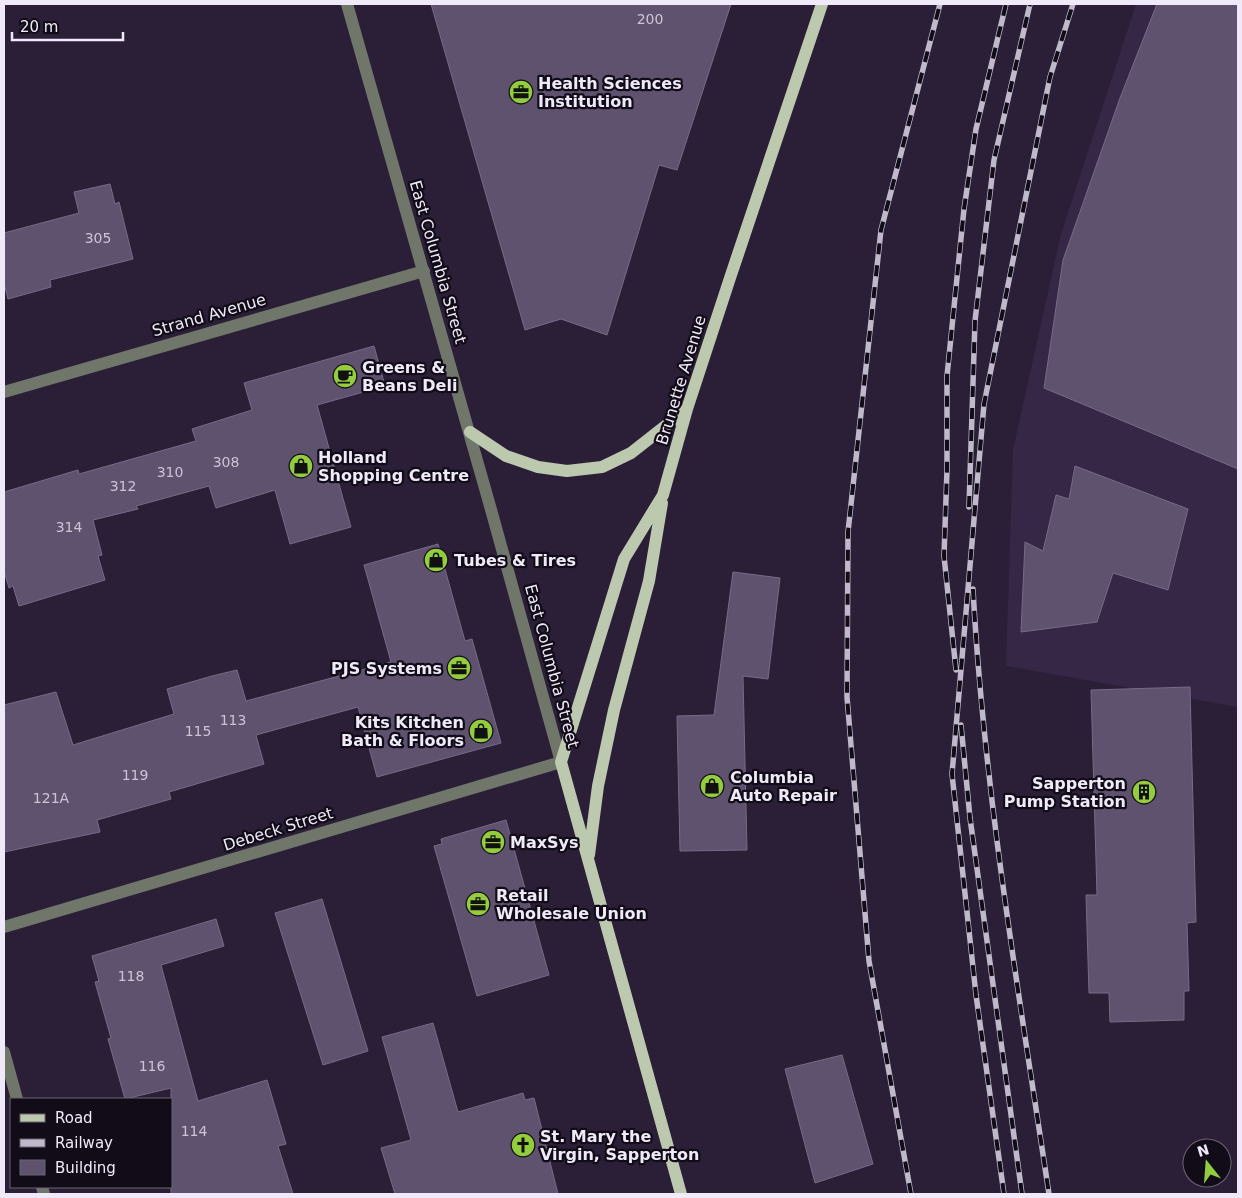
<svg xmlns="http://www.w3.org/2000/svg" width="1242" height="1198" viewBox="0 0 1242 1198" font-family="'DejaVu Sans',sans-serif">
  <rect width="100%" height="100%" fill="#2b1f38"/>
  <path fill="#352745" d="M 1136,4 L 1238,4 L 1238,707 L 1006,666 L 1013,450 L 1061,234 Z"/>
  <path fill="#5e526e" stroke="#786b88" d="M 431,4 L 731,4 L 677,170 L 659,165 L 607,335 L 561,319 L 525,330 Z
    M 1157,4 L 1238,4 L 1238,469 L 1044,388 L 1063,260 L 1120,98 Z
    M 110,184 L 115,204 L 119,202 L 133,259 L 50,280 L 51,287 L 8,299 L 4,283 L 4,233 L 79,213 L 74,192 Z
    M 374,346 L 385,386 L 317,405 L 351,527 L 290,544 L 275,490 L 216,508 L 209,486 L 136,506 L 138,509 L 93,520 L 102,555 L 98,556 L 105,580 L 19,606 L 13,586 L 9,588 L 4,571 L 4,492 L 78,470 L 79,474 L 196,441 L 192,429 L 252,410 L 244,383 Z
    M 1075,466 L 1188,509 L 1168,590 L 1113,573 L 1097,622 L 1021,632 L 1025,542 L 1043,551 L 1056,495 L 1069,499 Z
    M 438,544 L 465,641 L 472,639 L 501,743 L 377,777 L 358,707 L 256,735 L 264,764 L 169,792 L 171,799 L 97,820 L 100,832 L 4,852 L 4,705 L 56,692 L 73,745 L 174,714 L 167,689 L 212,676 L 237,670 L 246,701 L 391,662 L 364,565 Z
    M 733,572 L 780,578 L 768,679 L 743,676 L 747,850 L 680,851 L 677,716 L 714,715 Z
    M 1190,687 L 1196,922 L 1187,923 L 1189,991 L 1184,991 L 1184,1020 L 1110,1022 L 1109,993 L 1089,993 L 1086,895 L 1097,895 L 1091,690 Z
    M 506,820 L 549,975 L 477,996 L 434,846 L 442,844 L 441,839 Z
    M 322,899 L 368,1051 L 323,1065 L 275,913 Z
    M 216,919 L 224,946 L 161,965 L 198,1101 L 267,1080 L 286,1144 L 278,1146 L 293,1194 L 171,1194 L 171,1088 L 125,1099 L 108,1039 L 111,1038 L 95,982 L 99,981 L 92,956 Z
    M 433,1023 L 458,1112 L 523,1093 L 525,1100 L 534,1098 L 558,1194 L 395,1194 L 381,1148 L 411,1140 L 382,1037 Z
    M 842,1055 L 873,1164 L 815,1183 L 785,1069 Z"/>
  <g fill="none" stroke-linecap="round" stroke-linejoin="round">
    <path stroke="#70776a" stroke-width="12" d="M 4,392 L 424,271
      M 4,927 L 561,762 L 490,506 L 347,4
      M 4,1052 L 17,1099
      M 42,1187 L 44,1194"/>
    <path stroke="#bcc9ae" stroke-width="12" d="M 470,432 L 506,456 L 538,467 L 567,471 L 602,467 L 631,453 L 687,409
      M 589,855 L 598,786 L 614,710 L 649,581 L 662,503
      M 681,1194 L 561,762 L 624,559 L 663,495 L 687,409 L 730,278 L 822,4"/>
    <g stroke="#c0b8cb" stroke-width="5.5">
      <path id="rail" d="M 969,507 L 975,321 L 994,160 L 1030,4
        M 973,589 C 984,792 1019,994 1049,1194
        M 956,670 L 944,556 L 947,470 L 947,376 L 964,209 L 976,129 L 1006,4
        M 961,725 L 970,818 L 1022,1194
        M 911,1194 L 869,961 L 847,697 L 848,532 L 881,230 L 940,4
        M 1004,1194 L 976,995 L 952,774 L 984,404 L 1050,77 L 1073,4"/>
    </g>
    <use href="#rail" stroke="#110c17" stroke-width="4" stroke-dasharray="11" stroke-linecap="butt"/>
  </g>
  <defs>
    <g id="office-disc" transform="scale(1.25)"><circle r="9.5" fill="#93cc3d" stroke="#110c17"/><path d="M-6-3h4V-5.5h4V-3h4V5H-6ZM-1-4.5V-3h2v-1.5ZM-6 0V1H6V0Z" fill="#111"/></g>
    <g id="cafe-disc" transform="scale(1.25)"><circle r="9.5" fill="#93cc3d" stroke="#110c17"/><path d="M-5.5-4.5H6V0H3Q3 3.5 0 3.5H-2.5Q-5.5 3.5-5.5 0ZM3-3.2v2h1.7v-2ZM-6 4.5H4V6H-6Z" fill="#111"/></g>
    <g id="shop-disc" transform="scale(1.25)"><circle r="9.5" fill="#93cc3d" stroke="#110c17"/><path d="M-5-2.5h2.3a2.7 3.5 0 0 1 5.4 0H5L5.5 6h-11ZM-1.5-2.5h3a1.5 2.3 0 0 0-3 0Z" fill="#111"/></g>
    <g id="building-disc" transform="scale(1.25)"><circle r="9.5" fill="#93cc3d" stroke="#110c17"/><path d="M-4-6H4V6H1V3H-1V6H-4ZM-2.5-4.3h1.7v1.8h-1.7ZM.8-4.3h1.7v1.8H.8ZM-2.5-1h1.7V.8h-1.7ZM.8-1h1.7V.8H.8Z" fill="#111"/></g>
    <g id="church-disc" transform="scale(1.25)"><circle r="9.5" fill="#93cc3d" stroke="#110c17"/><path d="M-1.2-6h2.4v3.5h3.3v2.4h-3.3V6h-2.4V-.1h-3.3v-2.4h3.3Z" fill="#111"/></g>
  </defs>
  <g fill-rule="evenodd">
    <use href="#office-disc" x="521" y="92"/>
    <use href="#cafe-disc" x="345" y="376"/>
    <use href="#shop-disc" x="301" y="466"/>
    <use href="#shop-disc" x="436" y="560"/>
    <use href="#office-disc" x="459" y="668"/>
    <use href="#shop-disc" x="481" y="731"/>
    <use href="#shop-disc" x="712" y="786"/>
    <use href="#building-disc" x="1144" y="792"/>
    <use href="#office-disc" x="493" y="842"/>
    <use href="#office-disc" x="478" y="904"/>
    <use href="#church-disc" x="523" y="1145"/>
  </g>
  <g text-anchor="middle" dominant-baseline="central" stroke-width="4.5" stroke-linejoin="round" paint-order="stroke">
    <g font-size="14" fill="#ccc3d7">
      <text x="650" y="19">200</text>
      <text x="98" y="238">305</text>
      <text x="226" y="462">308</text>
      <text x="170" y="472">310</text>
      <text x="123" y="486">312</text>
      <text x="69" y="527">314</text>
      <text x="233" y="720">113</text>
      <text x="198" y="731">115</text>
      <text x="135" y="775">119</text>
      <text x="51" y="798">121A</text>
      <text x="131" y="976">118</text>
      <text x="152" y="1066">116</text>
      <text x="194" y="1131">114</text>
    </g>
    <g font-size="16" font-weight="bold" fill="#f0e9fa" stroke="#110c17" text-anchor="start">
      <text x="538" y="83">Health Sciences<tspan x="538" dy="18">Institution</tspan></text>
      <text x="362" y="367">Greens &amp;<tspan x="362" dy="18">Beans Deli</tspan></text>
      <text x="318" y="457">Holland<tspan x="318" dy="18">Shopping Centre</tspan></text>
      <text x="454" y="560">Tubes &amp; Tires</text>
      <text x="442" y="668" text-anchor="end">PJS Systems</text>
      <text x="464" y="722" text-anchor="end">Kits Kitchen<tspan x="464" dy="18">Bath &amp; Floors</tspan></text>
      <text x="730" y="777">Columbia<tspan x="730" dy="18">Auto Repair</tspan></text>
      <text x="1126" y="783" text-anchor="end">Sapperton<tspan x="1126" dy="18">Pump Station</tspan></text>
      <text x="510" y="842">MaxSys</text>
      <text x="496" y="895">Retail<tspan x="496" dy="18">Wholesale Union</tspan></text>
      <text x="540" y="1136">St. Mary the<tspan x="540" dy="18">Virgin, Sapperton</tspan></text>
    </g>
    <g font-size="16" fill="#f0e9fa" stroke="#110c17">
      <text transform="translate(438 262) rotate(74)">East Columbia Street</text>
      <text transform="translate(209 315) rotate(-16)">Strand Avenue</text>
      <text transform="translate(681 380) rotate(-73)">Brunette Avenue</text>
      <text transform="translate(552 666) rotate(75)">East Columbia Street</text>
      <text transform="translate(278 829) rotate(-17)">Debeck Street</text>
    </g>
  </g>
  <rect width="1242" height="1198" fill="none" stroke="#f0e9fa" stroke-width="10"/>
  <rect x="10" y="1098" width="162" height="90" fill="#110c17" stroke="#6a6472"/>
  <rect x="20" y="1114" width="25" height="8" fill="#bcc9ae" stroke="#6a6472"/>
  <text x="55" y="1123" font-size="15" fill="#f0e9fa">Road</text>
  <rect x="20" y="1139" width="25" height="8" fill="#c0b8cb" stroke="#6a6472"/>
  <text x="55" y="1148" font-size="15" fill="#f0e9fa">Railway</text>
  <rect x="20" y="1160" width="25" height="15" fill="#5e526e" stroke="#6a6472"/>
  <text x="55" y="1173" font-size="15" fill="#f0e9fa">Building</text>
  <g transform="translate(1207 1163) rotate(343)"><circle r="24" fill="#110c17" stroke="#6a6472"/>
  <path d="M0-4L9 19L0 12L-9 19Z" fill="#93cc3d"/>
  <text y="-8" font-size="14" font-weight="bold" text-anchor="middle" fill="#f0e9fa">N</text>
  </g>
  <path d="M12 32v8h111v-8" fill="none" stroke="#f0e9fa" stroke-width="2.5"/>
  <text x="20" y="32" font-size="15" fill="#f0e9fa" stroke="#110c17" stroke-width="4" paint-order="stroke">20 m</text>
</svg>
